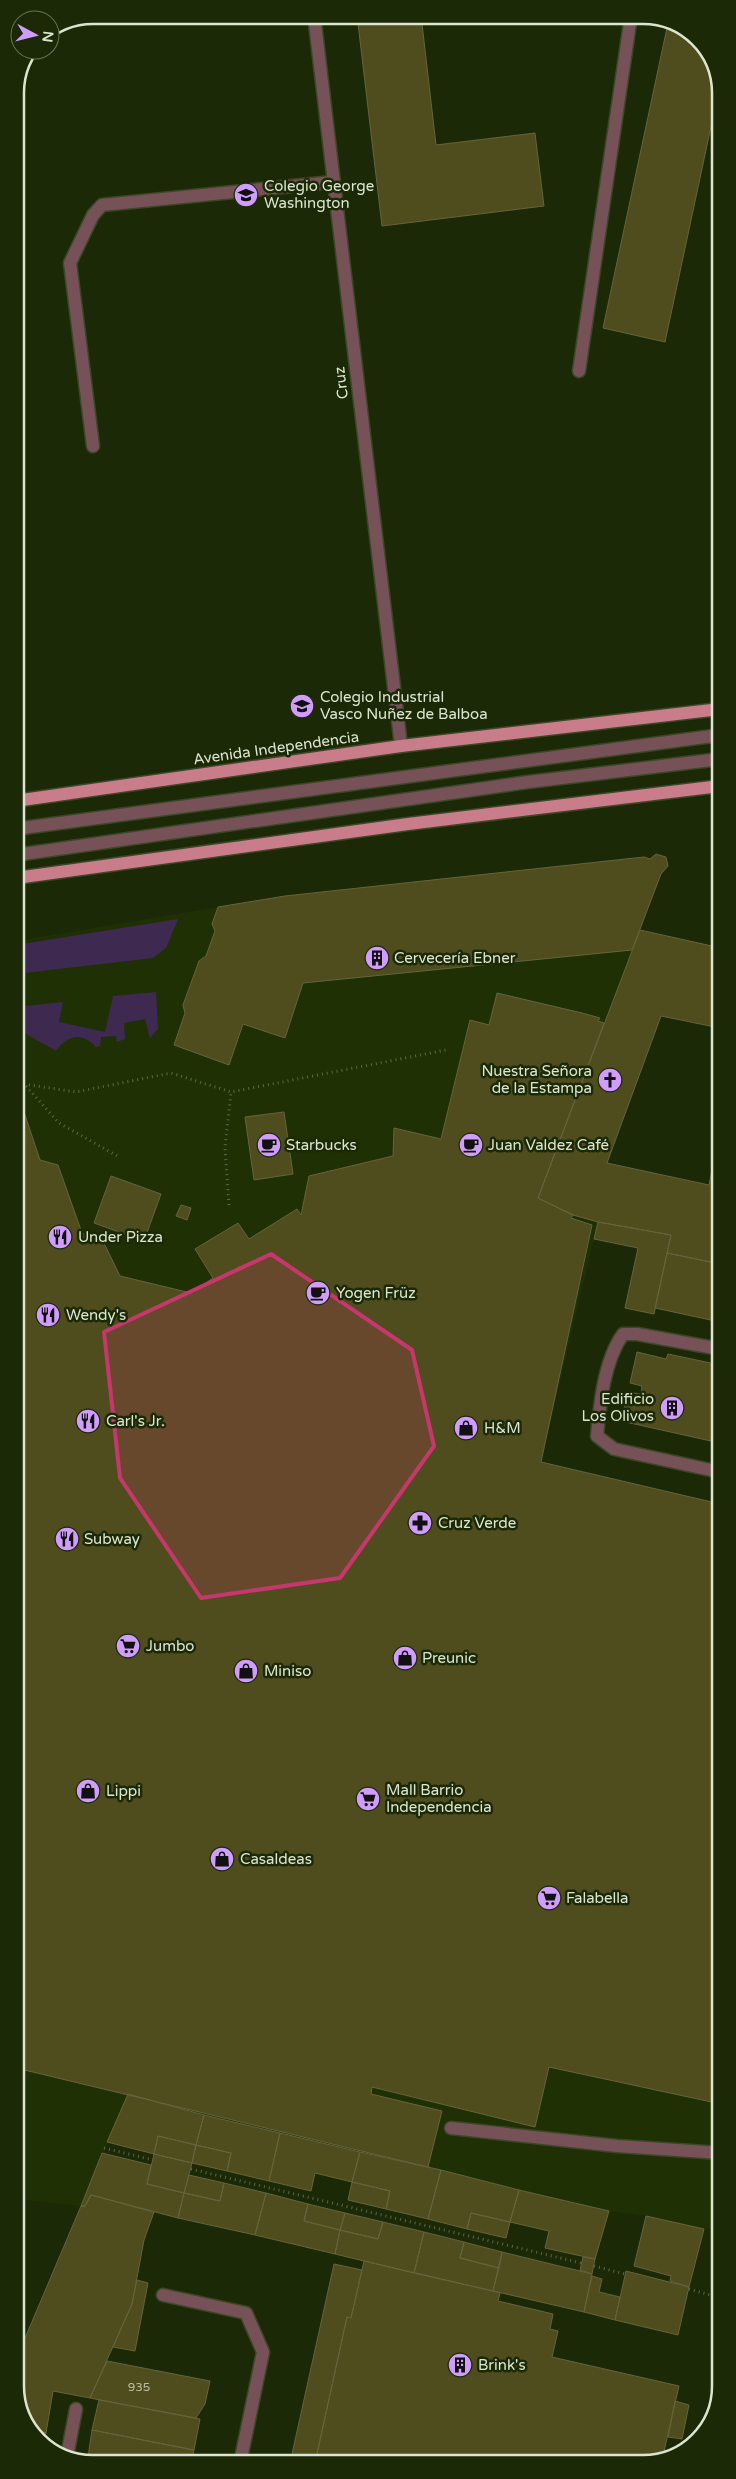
<svg xmlns="http://www.w3.org/2000/svg" width="736" height="2479" viewBox="0 0 736 2479" font-family="'Varela Round',sans-serif">
  <rect width="100%" height="100%" fill="#1c2907"/>
  <path fill="#203005" d="M 656,854 L 666,857 L 668,866 L 661,874 L 538,1198 L 598,1222 L 541,1462 L 715,1503 L 717,1496 L 720,1497 L 721,2228 L 704,2229 L 646,2216 L 609,2211 L 204,2115 L 129,2094 L 81,2206 L 16,2199 L 16,941 L 285,896 L 644,857 L 649,859 Z"/>
  <path fill="#3e2951" d="M 178,919 L 166,948 L 153,958 L 16,974 L 16,945 Z
    M 156,992 L 158,1029 L 150,1038 L 145,1019 L 124,1023 L 125,1039 L 117,1042 L 116,1036 L 101,1037 L 100,1046 L 96,1047 C 82,1032 68,1034 56,1051 L 16,1028 L 16,1007 L 63,1002 L 59,1022 L 105,1032 L 113,996 Z"/>
  <path fill="#4f4d1d" stroke="#65643d" d="M 357,15 L 421,15 L 436,145 L 535,133 L 544,206 L 382,226 Z
    M 668,23 L 695,34 L 719,77 L 719,89 L 665,342 L 603,328 Z
    M 656,854 L 666,857 L 668,866 L 661,874 L 632,950 L 303,983 L 285,1038 L 243,1024 L 229,1065 L 174,1045 L 185,1013 L 183,1005 L 199,961 L 206,956 L 215,931 L 212,924 L 218,907 L 285,896 L 644,857 L 650,859 Z
    M 640,930 L 712,946 L 714,939 L 720,934 L 720,1028 L 661,1016 L 607,1163 L 709,1185 L 720,1131 L 720,1264 L 667,1253 L 671,1235 L 598,1222 L 573,1215 L 538,1198 Z
    M 497,993 L 582,1013 L 600,1018 L 598,1021 L 604,1023 L 538,1198 L 573,1215 L 571,1218 L 592,1225 L 541,1462 L 716,1503 L 717,1496 L 720,1497 L 721,2104 L 549,2067 L 535,2127 L 372,2087 L 371,2094 L 442,2111 L 428,2167 L 16,2068 L 16,1105 L 23,1109 L 40,1160 L 58,1165 L 82,1233 L 103,1241 L 120,1276 L 191,1293 L 213,1278 L 195,1249 L 238,1223 L 249,1239 L 297,1209 L 301,1215 L 309,1176 L 393,1156 L 394,1128 L 441,1139 L 470,1020 L 489,1025 Z
    M 284,1112 L 293,1174 L 254,1180 L 245,1117 Z
    M 111,1176 L 161,1194 L 144,1241 L 94,1223 Z
    M 181,1205 L 191,1208 L 187,1220 L 176,1216 Z
    M 598,1222 L 671,1235 L 654,1314 L 625,1308 L 638,1248 L 594,1239 Z
    M 667,1253 L 720,1264 L 720,1322 L 655,1308 Z
    M 637,1352 L 666,1359 L 668,1354 L 720,1365 L 720,1443 L 621,1421 L 628,1392 L 641,1394 L 642,1386 L 630,1383 Z
    M 128,2094 L 204,2115 L 196,2145 L 158,2136 L 154,2154 L 107,2142 Z
    M 204,2115 L 280,2133 L 269,2181 L 227,2171 L 231,2153 L 196,2145 Z
    M 280,2133 L 360,2152 L 352,2182 L 315,2173 L 311,2191 L 269,2181 Z
    M 158,2136 L 196,2145 L 192,2163 L 154,2154 Z
    M 196,2145 L 231,2153 L 227,2171 L 192,2163 Z
    M 360,2152 L 441,2170 L 428,2219 L 386,2209 L 390,2191 L 352,2182 Z
    M 102,2153 L 151,2165 L 147,2184 L 184,2193 L 178,2218 L 91,2195 L 85,2206 L 81,2206 Z
    M 154,2154 L 192,2163 L 184,2193 L 147,2184 Z
    M 441,2170 L 519,2190 L 510,2222 L 471,2213 L 467,2229 L 428,2219 Z
    M 189,2175 L 224,2183 L 220,2201 L 184,2193 Z
    M 352,2182 L 390,2191 L 386,2209 L 348,2200 Z
    M 224,2183 L 266,2193 L 255,2235 L 178,2218 L 184,2193 L 220,2201 Z
    M 519,2190 L 609,2211 L 595,2259 L 545,2248 L 549,2231 L 510,2222 Z
    M 266,2193 L 308,2204 L 304,2221 L 340,2230 L 335,2254 L 255,2235 Z
    M 91,2195 L 154,2212 L 144,2240 L 132,2304 L 90,2398 L 53,2391 L 46,2433 L 33,2430 L 17,2402 L 17,2357 L 81,2206 L 85,2206 Z
    M 308,2204 L 345,2213 L 340,2230 L 304,2221 Z
    M 345,2213 L 383,2222 L 378,2239 L 340,2230 Z
    M 471,2213 L 510,2222 L 506,2238 L 467,2229 Z
    M 646,2216 L 704,2229 L 689,2287 L 670,2281 L 671,2276 L 634,2266 Z
    M 383,2222 L 424,2232 L 414,2273 L 335,2254 L 340,2230 L 378,2239 Z
    M 424,2232 L 464,2242 L 460,2258 L 499,2268 L 493,2291 L 414,2273 Z
    M 464,2242 L 502,2252 L 499,2268 L 460,2258 Z
    M 502,2252 L 592,2274 L 584,2312 L 493,2291 Z
    M 583,2257 L 595,2259 L 592,2274 L 580,2270 Z
    M 364,2261 L 493,2291 L 500,2293 L 498,2301 L 553,2314 L 550,2329 L 558,2331 L 552,2357 L 679,2386 L 662,2460 L 659,2462 L 605,2463 L 578,2457 L 574,2463 L 315,2463 L 347,2317 L 351,2318 Z
    M 334,2264 L 362,2270 L 351,2318 L 347,2317 L 315,2463 L 290,2463 Z
    M 626,2271 L 689,2287 L 678,2335 L 615,2320 Z
    M 592,2276 L 602,2279 L 599,2292 L 620,2297 L 615,2320 L 584,2312 Z
    M 137,2280 L 148,2283 L 135,2351 L 113,2347 L 132,2304 Z
    M 107,2361 L 210,2381 L 205,2404 L 196,2418 L 90,2398 Z
    M 99,2400 L 200,2419 L 194,2450 L 92,2430 Z
    M 675,2401 L 689,2405 L 682,2439 L 668,2437 Z
    M 33,2430 L 46,2433 L 43,2446 L 42,2445 Z
    M 92,2430 L 194,2450 L 191,2464 L 87,2464 Z"/>
  <g fill="none" stroke-linecap="round" stroke-linejoin="round">
    <g stroke="#3b4727" stroke-width="15">
      <path id="lane" d="M 579,371 L 631,16
        M 93,446 L 70,263 L 93,215 L 102,205 L 333,182
        M 15,829 L 720,735
        M 16,855 L 528,782 L 720,759
        M 720,1349 L 637,1334 L 623,1334 C 604,1361 600,1403 597,1436 L 614,1449 L 720,1472
        M 451,2128 L 617,2146 L 721,2153
        M 163,2295 L 246,2313 L 263,2352 L 240,2463"/>
    </g>
    <g stroke="#3b4727" stroke-width="15">
      <path id="street" d="M 314,15 L 401,746
        M 67,2456 L 76,2409"/>
    </g>
    <g stroke="#3b4727" stroke-width="15">
      <path id="primary" d="M 15,801 L 401,746 L 720,709
        M 16,878 L 408,824 L 720,786"/>
    </g>
    <path stroke="#5b6749" stroke-width="3" stroke-dasharray="1 4" stroke-linecap="butt" d="M 16,1075 L 59,1123 L 119,1157
      M 24,1084 L 76,1092 L 171,1073 L 231,1092 L 446,1050
      M 229,1205 L 225,1148 L 231,1092
      M 104,2148 L 153,2160
      M 191,2169 L 581,2263
      M 594,2266 L 625,2274
      M 689,2289 L 721,2298"/>
    <use href="#lane" stroke="#775158" stroke-width="12"/>
    <use href="#street" stroke="#775158" stroke-width="12"/>
    <use href="#primary" stroke="#c97c8a" stroke-width="12"/>
  </g>
  <path fill="#c6376d" fill-opacity="0.2" stroke="#c6376d" stroke-width="4" stroke-linejoin="round" d="M 271,1254 L 412,1350 L 434,1446 L 340,1578 L 201,1598 L 120,1478 L 104,1332 Z"/>
  <defs>
    <g id="school-disc" transform="scale(1.25)"><circle r="9.5" fill="#d09dfe" stroke="#1c2907"/><path d="M0-5L7-2L0 1L-7-2ZM-4 1L0 2.5L4 1V4Q0 6-4 4Z" fill="#111"/></g>
    <g id="building-disc" transform="scale(1.25)"><circle r="9.5" fill="#d09dfe" stroke="#1c2907"/><path d="M-4-6H4V6H1V3H-1V6H-4ZM-2.5-4.3h1.7v1.8h-1.7ZM.8-4.3h1.7v1.8H.8ZM-2.5-1h1.7V.8h-1.7ZM.8-1h1.7V.8H.8Z" fill="#111"/></g>
    <g id="church-disc" transform="scale(1.25)"><circle r="9.5" fill="#d09dfe" stroke="#1c2907"/><path d="M-1.2-6h2.4v3.5h3.3v2.4h-3.3V6h-2.4V-.1h-3.3v-2.4h3.3Z" fill="#111"/></g>
    <g id="cafe-disc" transform="scale(1.25)"><circle r="9.5" fill="#d09dfe" stroke="#1c2907"/><path d="M-5.5-4.5H6V0H3Q3 3.5 0 3.5H-2.5Q-5.5 3.5-5.5 0ZM3-3.2v2h1.7v-2ZM-6 4.5H4V6H-6Z" fill="#111"/></g>
    <g id="restaurant-disc" transform="scale(1.25)"><circle r="9.5" fill="#d09dfe" stroke="#1c2907"/><path d="M-5-6h1v4h1v-4h1v4h1v-4h1v5L-1.5 .5V6h-2V.5L-5-1ZM5-6V6H3V1.5H1.5Q1.5-4 5-6Z" fill="#111"/></g>
    <g id="shop-disc" transform="scale(1.25)"><circle r="9.5" fill="#d09dfe" stroke="#1c2907"/><path d="M-5-2.5h2.3a2.7 3.5 0 0 1 5.4 0H5L5.5 6h-11ZM-1.5-2.5h3a1.5 2.3 0 0 0-3 0Z" fill="#111"/></g>
    <g id="pharmacy-disc" transform="scale(1.25)"><circle r="9.5" fill="#d09dfe" stroke="#1c2907"/><path d="M-2-6h4v4h4v4h-4v4h-4v-4h-4v-4h4Z" fill="#111"/></g>
    <g id="supermarket-disc" transform="scale(1.25)"><circle r="9.5" fill="#d09dfe" stroke="#1c2907"/><path d="M-6-5.5h2.5l.6 2H6L4.5 2H-2.5L-4.4-4H-6ZM-1.5 3.2a1.3 1.3 0 1 0 .1 0ZM3 3.2a1.3 1.3 0 1 0 .1 0Z" fill="#111"/></g>
  </defs>
  <g fill-rule="evenodd">
    <use href="#school-disc" x="246" y="195"/>
    <use href="#school-disc" x="302" y="706"/>
    <use href="#building-disc" x="377" y="958"/>
    <use href="#church-disc" x="610" y="1080"/>
    <use href="#cafe-disc" x="269" y="1145"/>
    <use href="#cafe-disc" x="471" y="1145"/>
    <use href="#restaurant-disc" x="60" y="1237"/>
    <use href="#cafe-disc" x="318" y="1293"/>
    <use href="#restaurant-disc" x="48" y="1315"/>
    <use href="#building-disc" x="672" y="1408"/>
    <use href="#restaurant-disc" x="88" y="1421"/>
    <use href="#shop-disc" x="466" y="1428"/>
    <use href="#pharmacy-disc" x="420" y="1523"/>
    <use href="#restaurant-disc" x="67" y="1539"/>
    <use href="#supermarket-disc" x="128" y="1646"/>
    <use href="#shop-disc" x="405" y="1658"/>
    <use href="#shop-disc" x="246" y="1671"/>
    <use href="#shop-disc" x="88" y="1791"/>
    <use href="#supermarket-disc" x="368" y="1799"/>
    <use href="#shop-disc" x="222" y="1859"/>
    <use href="#supermarket-disc" x="549" y="1898"/>
    <use href="#building-disc" x="460" y="2365"/>
  </g>
  <g text-anchor="middle" dominant-baseline="central" stroke-width="5" stroke-linejoin="round" paint-order="stroke">
    <g font-size="12" fill="#b8bfa3">
      <text x="139" y="2387">935</text>
    </g>
    <g font-size="15" fill="#dbe5d0" stroke="#1c2907" text-anchor="start">
      <text x="264" y="186">Colegio George<tspan x="264" dy="17">Washington</tspan></text>
      <text x="320" y="697">Colegio Industrial<tspan x="320" dy="17">Vasco Nuñez de Balboa</tspan></text>
      <text x="394" y="958">Cervecería Ebner</text>
      <text x="592" y="1071" text-anchor="end">Nuestra Señora<tspan x="592" dy="17">de la Estampa</tspan></text>
      <text x="286" y="1145">Starbucks</text>
      <text x="488" y="1145">Juan Valdez Café</text>
      <text x="78" y="1237">Under Pizza</text>
      <text x="336" y="1293">Yogen Früz</text>
      <text x="66" y="1315">Wendy's</text>
      <text x="654" y="1399" text-anchor="end">Edificio<tspan x="654" dy="17">Los Olivos</tspan></text>
      <text x="106" y="1421">Carl's Jr.</text>
      <text x="484" y="1428">H&amp;M</text>
      <text x="438" y="1523">Cruz Verde</text>
      <text x="84" y="1539">Subway</text>
      <text x="146" y="1646">Jumbo</text>
      <text x="422" y="1658">Preunic</text>
      <text x="264" y="1671">Miniso</text>
      <text x="386" y="1790">Mall Barrio<tspan x="386" dy="17">Independencia</tspan></text>
      <text x="106" y="1791">Lippi</text>
      <text x="240" y="1859">CasaIdeas</text>
      <text x="566" y="1898">Falabella</text>
      <text x="478" y="2365">Brink's</text>
    </g>
    <g font-size="15" fill="#dbe5d0" stroke="#1c2907">
      <text transform="translate(341 383) rotate(-97)">Cruz</text>
      <text transform="translate(276 748) rotate(-8)">Avenida Independencia</text>
    </g>
  </g>
  <path d="M0 0H736V2479H0ZM93 24H643A69 69 0 0 1 712 93V2386A69 69 0 0 1 643 2455H93A69 69 0 0 1 24 2386V93A69 69 0 0 1 93 24Z" fill="#1c2907" fill-rule="evenodd"/>
  <path fill="none" stroke="#dbe5d0" stroke-width="2.5" d="M93 24H643A69 69 0 0 1 712 93V2386A69 69 0 0 1 643 2455H93A69 69 0 0 1 24 2386V93A69 69 0 0 1 93 24Z"/>
  <g transform="translate(35 35) rotate(97)"><circle r="24" fill="#1c2907" stroke="#687457"/>
  <path d="M0-4L9 19L0 12L-9 19Z" fill="#d09dfe"/>
  <text y="-8" font-size="14" font-weight="bold" text-anchor="middle" fill="#dbe5d0">N</text>
  </g>
</svg>
